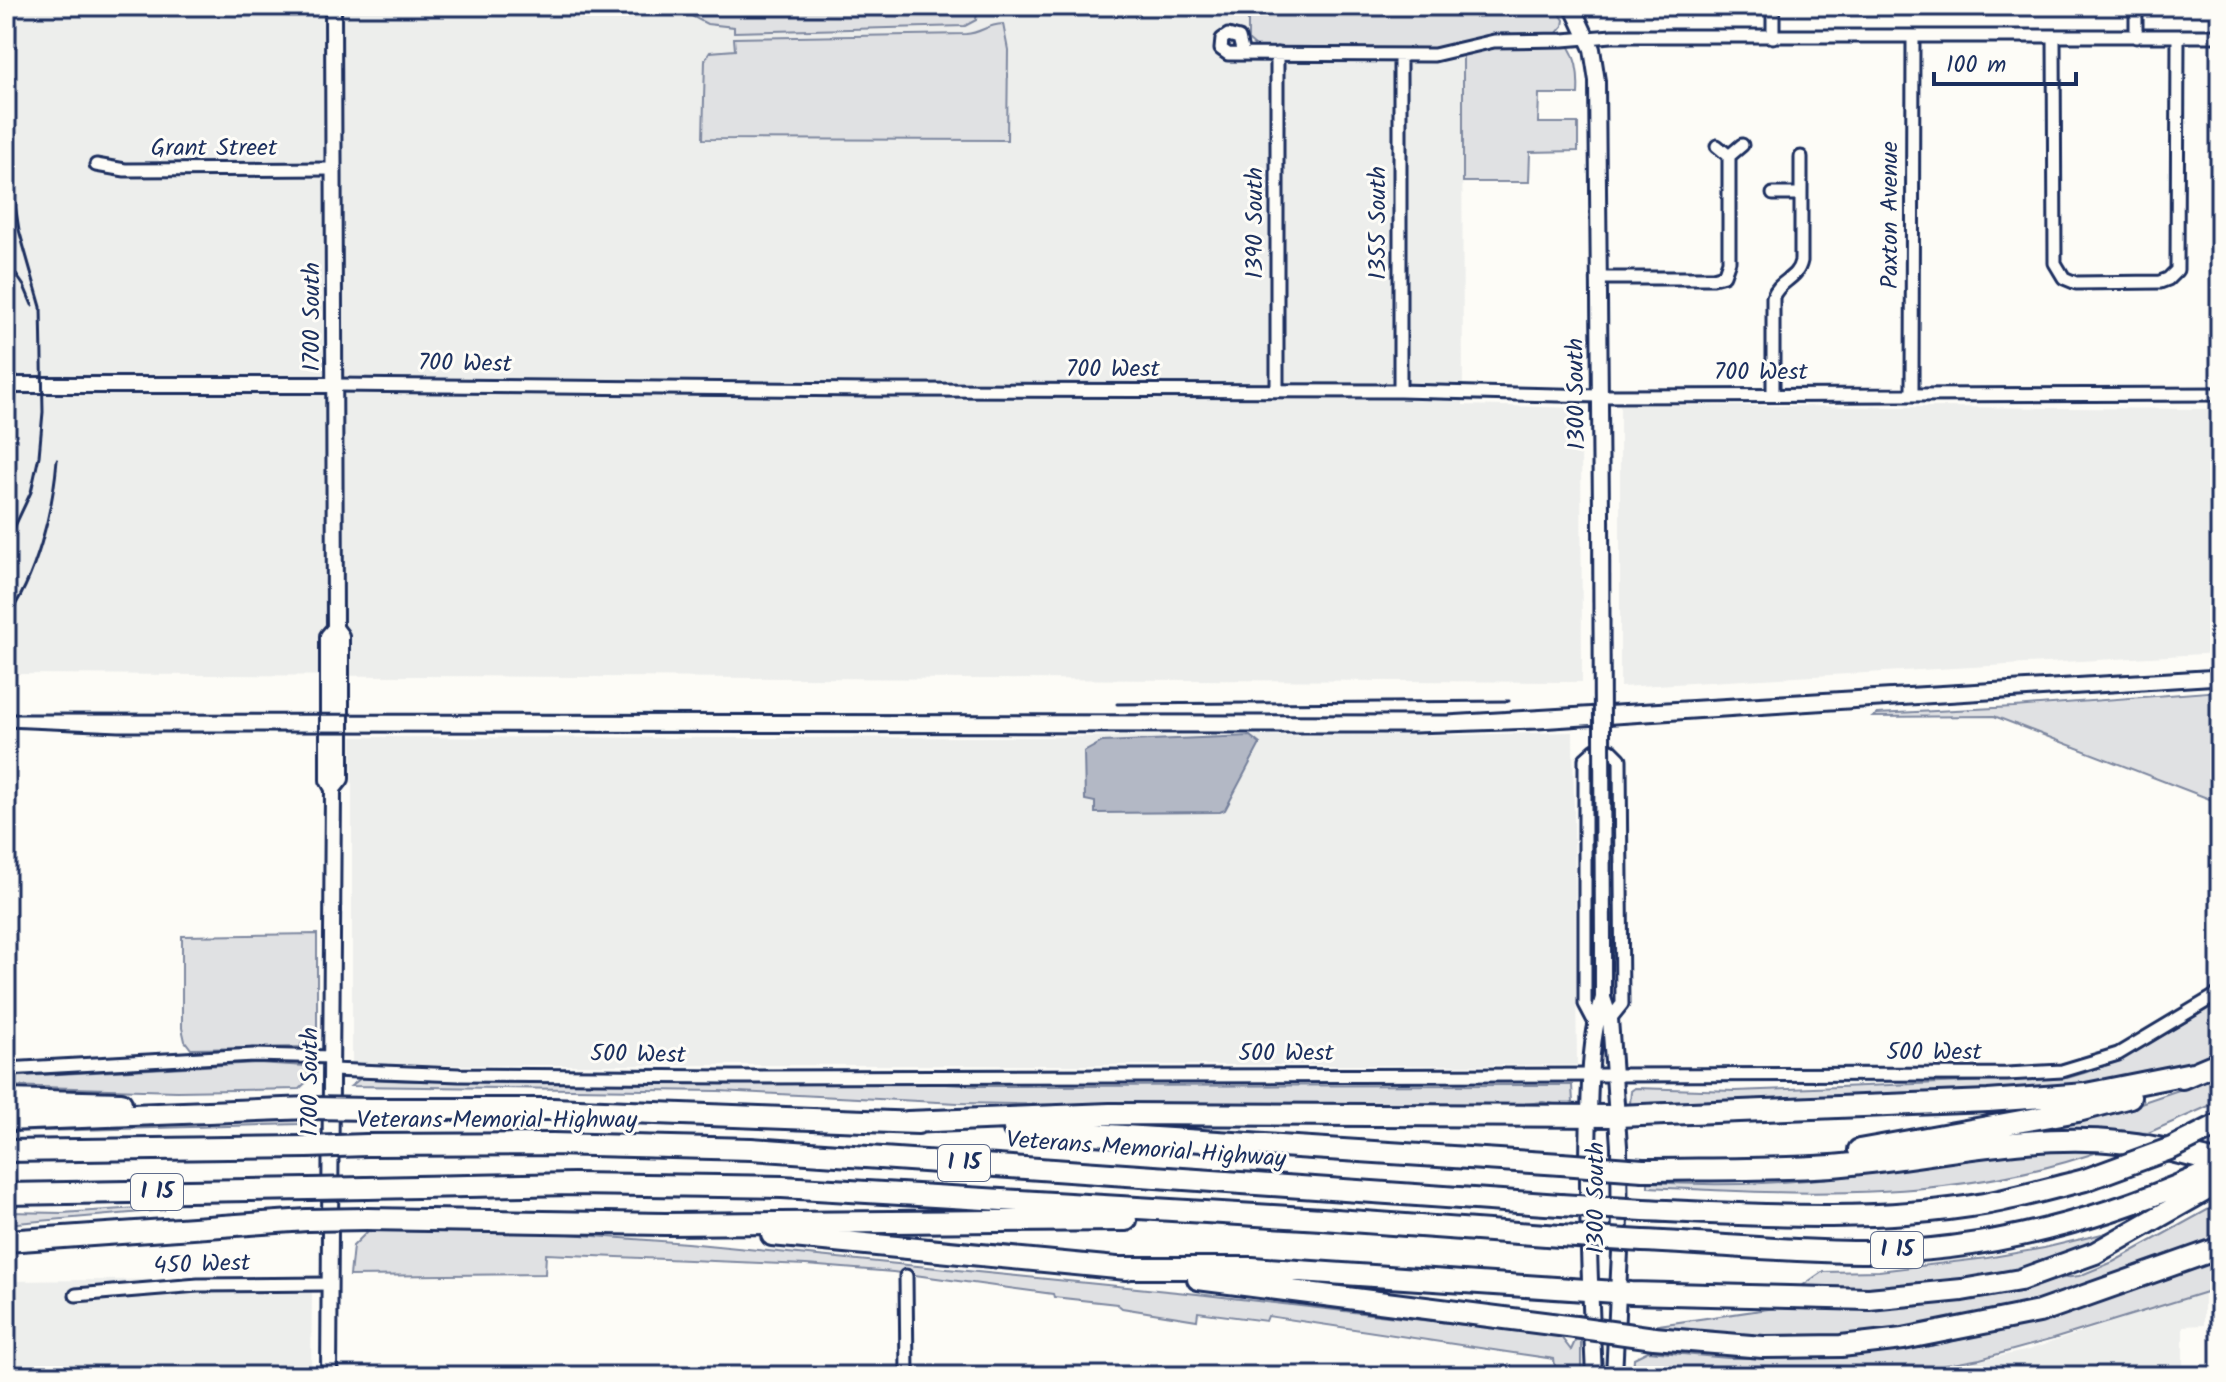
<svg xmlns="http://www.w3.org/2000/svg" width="2226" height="1382" viewBox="0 0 2226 1382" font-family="Kalam,sans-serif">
  <rect width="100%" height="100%" fill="#fdfcf7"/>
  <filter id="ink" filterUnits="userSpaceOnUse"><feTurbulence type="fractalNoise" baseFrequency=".0125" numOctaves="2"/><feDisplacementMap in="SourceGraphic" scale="16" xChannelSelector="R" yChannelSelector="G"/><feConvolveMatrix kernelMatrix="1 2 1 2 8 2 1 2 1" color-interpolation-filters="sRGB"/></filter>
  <g filter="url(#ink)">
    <path fill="#edeeec" d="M 6,6 L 1248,6 L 1248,40 L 1244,32 L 1235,27 L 1226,27 L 1215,36 L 1214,48 L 1223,58 L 1432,62 L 1462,55 L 1463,405 L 1581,408 L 1582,682 L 6,674 Z
      M 1620,405 L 2220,409 L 2220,653 L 1620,687 Z
      M 1573,732 L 1577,1065 L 352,1065 L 352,737 L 755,738 L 1465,735 Z
      M 191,1279 L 192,1288 L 312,1289 L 311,1376 L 6,1376 L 6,1281 Z
      M 2204,1292 L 2204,1325 L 2183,1326 L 2183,1376 L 1902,1376 L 2025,1351 Z"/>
    <path fill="#e0e1e3" stroke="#7e88a0" stroke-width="2" d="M 670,6 L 978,6 L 976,20 L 965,26 L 734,32 L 734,27 L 707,24 L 686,13 L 670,14 Z
      M 1248,6 L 1555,6 L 1564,20 L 1563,26 L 1556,34 L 1488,35 L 1436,49 L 1264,48 L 1256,47 L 1248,40 Z
      M 1003,24 L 1008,50 L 1007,140 L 703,139 L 705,60 L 710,52 L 735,50 L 734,38 L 966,34 C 982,33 985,25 1003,24 Z
      M 1492,46 L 1565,46 L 1569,47 C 1578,61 1579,78 1578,94 L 1539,94 L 1538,123 L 1578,123 L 1578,151 L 1530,152 L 1529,182 L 1463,182 L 1463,55 Z
      M 2220,691 L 2220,803 L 1994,716 L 1873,717 L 1877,714 L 2014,707 Z
      M 317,934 L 317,1033 L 311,1042 L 301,1044 L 301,1047 L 191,1049 L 185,1041 L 182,1028 L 182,936 Z
      M 2220,1001 L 2220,1052 L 2183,1066 L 2103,1084 L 1994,1092 L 1939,1092 L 1634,1107 L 1630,1104 L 1631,1091 L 1635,1088 L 1735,1091 L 2067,1078 C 2123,1064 2170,1031 2220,1001 Z
      M 258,1063 L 306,1066 L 316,1073 L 299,1089 L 177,1091 L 6,1086 L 6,1077 Z
      M 2220,1076 L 2220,1101 L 2148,1133 L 2085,1130 L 1996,1139 L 1995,1132 L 2123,1109 Z
      M 361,1078 C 418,1084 475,1078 532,1079 C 681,1079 830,1076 978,1086 L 1572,1085 L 1573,1103 L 1565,1106 L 1543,1102 L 1505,1106 L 1110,1106 L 958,1103 L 719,1091 L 351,1086 Z
      M 300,1119 L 300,1124 L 6,1132 L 6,1124 Z
      M 2078,1146 L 2109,1148 C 1959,1203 1804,1195 1648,1187 L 1648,1182 C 1696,1185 1745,1185 1794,1181 C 1889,1175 1983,1154 2078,1146 Z
      M 2220,1203 L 2220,1241 C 2071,1292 1920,1346 1760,1340 C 1722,1338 1683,1331 1645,1327 L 1795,1305 L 1858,1309 L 1907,1307 L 2002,1294 L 2063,1278 L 2079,1276 L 2113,1262 Z
      M 153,1207 L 165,1210 L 6,1224 L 6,1212 L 62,1213 Z
      M 2131,1227 C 2105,1238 2079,1253 2052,1261 C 1969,1286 1885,1288 1799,1288 L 1822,1272 L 1879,1271 L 1987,1258 L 2044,1248 Z
      M 369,1230 L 555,1233 L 687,1243 L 1197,1294 L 1560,1336 L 1571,1350 L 1576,1339 L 1581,1340 L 1581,1370 L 1555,1366 L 1554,1359 L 1268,1316 L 1266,1321 L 1198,1312 L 1197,1320 L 1122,1308 L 1117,1304 L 1054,1297 L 1053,1294 L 893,1272 L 806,1265 L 546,1254 L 545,1274 L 350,1276 L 353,1246 Z
      M 2220,1259 L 2220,1286 L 2206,1292 L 2053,1339 L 1980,1359 L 1904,1373 L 1859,1376 L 1633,1376 L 1634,1358 L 1648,1351 L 1728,1358 L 1802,1358 L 1881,1353 L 1930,1346 L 2026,1325 L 2087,1306 Z"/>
    <path fill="#b3b8c5" stroke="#76819c" stroke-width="2" d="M 1250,736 L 1260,744 L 1225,810 L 1220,812 L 1095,813 L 1095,802 L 1085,800 L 1084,752 L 1102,742 Z"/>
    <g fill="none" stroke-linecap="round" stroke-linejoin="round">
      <g stroke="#1b2f5e" stroke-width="17">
        <path id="street" d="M 1773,6 L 1773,37
          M 2136,6 L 2136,37
          M 2054,37 L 2055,263 L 2064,278 L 2076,283 L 2160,282 L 2168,279 L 2177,270 L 2178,37
          M 1243,54 L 1239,38 L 1228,35 L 1222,39 L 1221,49 L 1228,54 L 1434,55 L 1494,41 L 1563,40 L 1612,36 L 2220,36
          M 1277,54 L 1277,391
          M 1400,56 L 1400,391
          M 1729,156 L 1742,145
          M 96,165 L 125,170 L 334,169
          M 1773,194 L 1801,194
          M 1598,278 L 1713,278 L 1724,275 L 1729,261 L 1729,156 L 1717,146
          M 334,385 L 874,390 L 1400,391 L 1599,396 L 2220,394
          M 1912,393 L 1913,37
          M 1773,394 L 1773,297 C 1779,280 1797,280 1801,261 L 1801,157
          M 1595,1023 L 1585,1004 L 1585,759 L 1595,750 L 1611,750 L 1620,759 L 1622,1004 L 1610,1019
          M 6,1069 L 254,1055 L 332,1057
          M 332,1070 L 459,1075 L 729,1077 L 2007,1074 L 2062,1071 L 2118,1054 L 2220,993
          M 906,1276 L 907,1376
          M 76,1295 L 198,1285 L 330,1284"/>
      </g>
      <g stroke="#1b2f5e" stroke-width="20">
        <path id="secondary" d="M 1572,6 L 1592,49 L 1597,81 L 1601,513
          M 6,385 L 334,385
          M 333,789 L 341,779 L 341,636 L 335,628 L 333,6
          M 1603,946 L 1603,998 L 1610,1019 L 1619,1146 L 1620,1252 L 1614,1376
          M 329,1376 L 333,789 L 328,780 L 328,636 L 335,628
          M 1594,1376 C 1590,1288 1586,1201 1589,1113 C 1590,1074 1591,1035 1603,998"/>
      </g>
      <g stroke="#1b2f5e" stroke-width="26">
        <path id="highway" d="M 2182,1078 L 2220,1062
          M 6,1100 L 121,1103
          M 371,1109 L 552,1109 L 918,1123
          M 6,1120 L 309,1108
          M 908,1122 L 1110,1114 L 1617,1116 L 1988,1101 L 2086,1094 L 2192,1073
          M 1014,1129 L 1561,1164
          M 367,1145 L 552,1144 L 751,1149 L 1560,1205
          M 1859,1150 L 2078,1111 L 2130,1097
          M 6,1151 L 307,1147
          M 1643,1170 C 1706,1169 1770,1170 1832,1166 C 1925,1159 2026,1132 2118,1142 C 2153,1145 2186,1155 2220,1163
          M 367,1188 L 573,1184 L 782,1187 L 1322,1219 L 1560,1236
          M 6,1194 L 309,1189
          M 1644,1210 C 1757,1215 1872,1223 1984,1204 C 2018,1198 2052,1188 2085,1180
          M 366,1219 L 665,1224 L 1126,1220
          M 772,1235 L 1127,1269
          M 6,1241 L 307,1220
          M 1643,1241 C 1715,1244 1789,1252 1862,1252 C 1984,1253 2109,1219 2220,1167
          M 1116,1268 L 1252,1268 L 1631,1293 L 1869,1299 L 1962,1290 L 2020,1280 L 2095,1253 L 2220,1182
          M 1198,1279 L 1575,1327
          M 1654,1338 L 1763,1347 L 1841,1346 L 1903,1339 L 2039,1312 L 2220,1248"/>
      </g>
      <use href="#street" stroke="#fdfcf7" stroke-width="11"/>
      <use href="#secondary" stroke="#fdfcf7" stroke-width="14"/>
      <use href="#highway" stroke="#fdfcf7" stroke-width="20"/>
      <path stroke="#1b2f5e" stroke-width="3" d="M 6,260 L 24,286 L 32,305
        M 6,545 L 31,492 L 39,456 L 43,412 L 41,307 L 19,230 L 14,198 L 15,6
        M 6,619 C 36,579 53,510 57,460
        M 1117,704 L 1509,701
        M 6,714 L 1447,715 L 2220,669
        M 6,727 L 119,732 L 1415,733 L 1538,729 L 2220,685"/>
      <g stroke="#1b2f5e" stroke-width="20" stroke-linecap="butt">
        <path id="secondary-bridge" d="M 1601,513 L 1603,946"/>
      </g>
      <g stroke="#1b2f5e" stroke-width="26" stroke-linecap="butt">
        <path id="highway-bridge" d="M 309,1108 L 371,1109
          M 307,1147 L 367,1145
          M 1561,1164 L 1643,1170
          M 2085,1180 L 2172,1148 L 2220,1124
          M 309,1189 L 367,1188
          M 1560,1205 L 1644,1210
          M 307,1220 L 366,1219
          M 1560,1236 L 1643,1241
          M 1575,1327 L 1654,1338"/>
      </g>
      <use href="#secondary-bridge" stroke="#fdfcf7" stroke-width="14"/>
      <use href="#highway-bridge" stroke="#fdfcf7" stroke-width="20"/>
    </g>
  </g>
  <g text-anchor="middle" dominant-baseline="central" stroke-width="6" stroke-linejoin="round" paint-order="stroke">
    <g fill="#fdfcf7" stroke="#5f6c8c" stroke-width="2">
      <rect x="938" y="1145" width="52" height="36" rx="6"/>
      <rect x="131" y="1174" width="52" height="36" rx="6"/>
      <rect x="1871" y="1232" width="52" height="36" rx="6"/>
    </g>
    <g font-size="22" font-weight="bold" fill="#1b2f5e">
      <text x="964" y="1163">I 15</text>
      <text x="157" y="1192">I 15</text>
      <text x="1897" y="1250">I 15</text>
    </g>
    <g font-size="24" fill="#1b2f5e" stroke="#fdfcf7">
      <text x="214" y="148">Grant Street</text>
      <text transform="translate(1890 215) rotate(-90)">Paxton Avenue</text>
      <text transform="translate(1255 223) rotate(-90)">1390 South</text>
      <text transform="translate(1378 223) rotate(-90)">1355 South</text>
      <text transform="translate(312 317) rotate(-90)">1700 South</text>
      <text transform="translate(465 364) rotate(1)">700 West</text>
      <text x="1113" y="369">700 West</text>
      <text x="1761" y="372">700 West</text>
      <text transform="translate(1577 394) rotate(-91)">1300 South</text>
      <text x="1934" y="1052">500 West</text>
      <text x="1286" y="1053">500 West</text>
      <text transform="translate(638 1055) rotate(1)">500 West</text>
      <text transform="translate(310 1082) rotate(-90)">1700 South</text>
      <text x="497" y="1120">Veterans Memorial Highway</text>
      <text transform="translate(1146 1150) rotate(4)">Veterans Memorial Highway</text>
      <text transform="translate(1596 1198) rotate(-90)">1300 South</text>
      <text transform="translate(202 1265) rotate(-2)">450 West</text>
    </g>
  </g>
  <rect width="2226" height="1382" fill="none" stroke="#fdfcf7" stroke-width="32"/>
  <rect x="16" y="16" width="2194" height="1350" fill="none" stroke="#1b2f5e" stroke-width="3" filter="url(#ink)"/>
  <path d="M1934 72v12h142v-12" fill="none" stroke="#1b2f5e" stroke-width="4"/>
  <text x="1946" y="72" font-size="24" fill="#1b2f5e" stroke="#fdfcf7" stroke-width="6" paint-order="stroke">100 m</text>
</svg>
